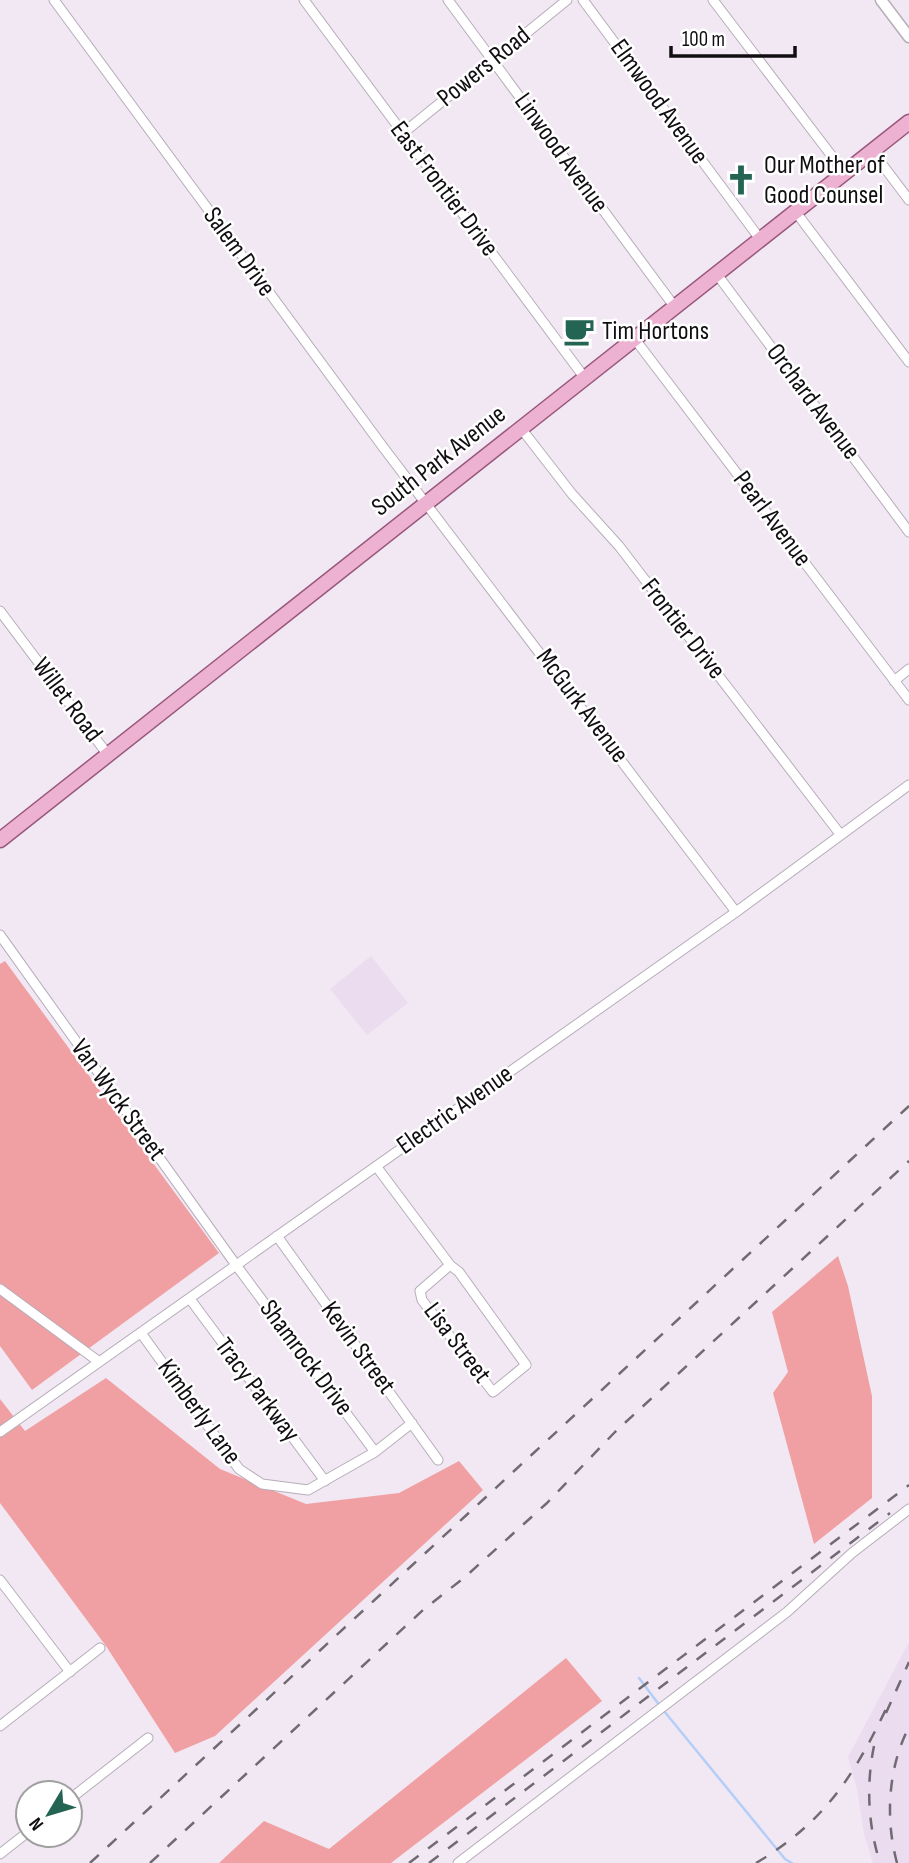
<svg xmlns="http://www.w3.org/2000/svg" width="909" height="1863" viewBox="0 0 909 1863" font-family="'Sofia Sans Condensed',sans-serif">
  <rect width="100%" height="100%" fill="#f1e8f4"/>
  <path fill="#ebdcef" d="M 371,956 L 408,1003 L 367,1035 L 330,989 Z
    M 909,1642 L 909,1863 L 873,1863 L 864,1834 L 857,1789 L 848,1757 Z"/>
  <path fill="#f0a0a2" d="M 5,961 L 219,1253 L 32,1390 L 0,1346 L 0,964 Z
    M 838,1256 L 848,1286 L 872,1396 L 872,1498 L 814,1544 L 773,1393 L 788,1372 L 772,1312 Z
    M 106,1378 L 220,1469 L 306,1504 L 399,1493 L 459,1461 L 483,1490 L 215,1736 L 175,1753 L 106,1646 L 0,1503 L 0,1399 L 25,1431 Z
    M 566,1658 L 602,1701 L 391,1863 L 219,1863 L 264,1821 L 329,1849 Z"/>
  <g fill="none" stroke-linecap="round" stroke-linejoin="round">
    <path stroke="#b4cef7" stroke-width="2.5" d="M 639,1678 L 660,1706
      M 664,1711 L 785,1859 L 792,1863"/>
    <g stroke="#b6adb9" stroke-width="11">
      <path id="minor" d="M 54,0 L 383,447 L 736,912
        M 304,0 L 584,377
        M 448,0 L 674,306
        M 583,0 L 760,239
        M 713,0 L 844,172
        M 402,134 L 567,0
        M 872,151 L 909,200
        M 795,211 L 909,362
        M 716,273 L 909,532
        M 634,338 L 909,700
        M 520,427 L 572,494 L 619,546 L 840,834
        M 0,611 L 108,755
        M 894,681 L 909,669
        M 0,935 L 236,1265 L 375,1452
        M 376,1166 L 450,1265
        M 277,1236 L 438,1460
        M 450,1265 L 459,1272 L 526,1365 L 493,1392 L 422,1300 L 420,1291 Z
        M 0,1289 L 98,1361
        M 190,1299 L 325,1481
        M 141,1333 L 239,1469 L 262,1484 L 308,1490 L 375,1452 L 412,1423
        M 0,1432 L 736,912 L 909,785
        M 0,1580 L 70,1672
        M 0,1726 L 100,1648
        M 70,1799 L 148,1738
        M 0,1854 L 28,1832
        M 458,1863 L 787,1612 L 852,1553 L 909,1509"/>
    </g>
    <g stroke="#b6adb9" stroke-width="13">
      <path id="tertiary" d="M 881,0 L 909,37"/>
    </g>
    <g stroke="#98577b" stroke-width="17">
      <path id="primary" d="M 0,840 L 909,122"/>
    </g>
    <use href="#minor" stroke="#fff" stroke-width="9"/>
    <use href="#tertiary" stroke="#fff" stroke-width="10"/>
    <use href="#primary" stroke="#edb2d1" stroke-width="14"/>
    <path stroke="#706a72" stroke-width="2.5" stroke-dasharray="12 12" stroke-linecap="butt" d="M 886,1713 L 909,1662
      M 874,1746 C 866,1785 868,1825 880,1863
      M 90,1863 L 909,1106
      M 150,1863 L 423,1610 L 465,1577 L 547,1503 L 615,1432 L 909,1161
      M 409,1863 L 909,1485
      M 429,1863 L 890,1513
      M 756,1863 C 825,1822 854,1776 888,1705
      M 897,1863 C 885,1819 888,1767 909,1727"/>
  </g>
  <defs>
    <g id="church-bare" transform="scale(2.415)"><path d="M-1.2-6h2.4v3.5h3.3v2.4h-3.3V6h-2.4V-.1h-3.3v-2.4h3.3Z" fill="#236452" stroke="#fff" stroke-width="2.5" paint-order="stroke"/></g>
    <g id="cafe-bare" transform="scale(2.415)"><path d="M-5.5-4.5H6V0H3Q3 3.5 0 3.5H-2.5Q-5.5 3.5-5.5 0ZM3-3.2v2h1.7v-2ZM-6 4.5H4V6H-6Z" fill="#236452" stroke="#fff" stroke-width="2.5" paint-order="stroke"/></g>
  </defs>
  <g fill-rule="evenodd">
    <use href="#church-bare" x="741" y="180"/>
    <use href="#cafe-bare" x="579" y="331"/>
  </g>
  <g text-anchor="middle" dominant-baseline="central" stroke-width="5" stroke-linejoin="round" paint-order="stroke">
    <g font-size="26" fill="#110e12" stroke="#fff">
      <text transform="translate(484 67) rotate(-39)">Powers Road</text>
      <text transform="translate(659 102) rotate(54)">Elmwood Avenue</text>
      <text transform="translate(561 153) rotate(54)">Linwood Avenue</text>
      <text transform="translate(444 189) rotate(53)">East Frontier Drive</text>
      <text transform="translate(239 252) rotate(54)">Salem Drive</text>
      <text transform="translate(813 402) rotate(53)">Orchard Avenue</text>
      <text transform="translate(439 461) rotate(-38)">South Park Avenue</text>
      <text transform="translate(772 519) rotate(53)">Pearl Avenue</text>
      <text transform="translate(683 629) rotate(52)">Frontier Drive</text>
      <text transform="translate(67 700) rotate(53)">Willet Road</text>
      <text transform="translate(582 706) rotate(53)">McGurk Avenue</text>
      <text transform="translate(118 1100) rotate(54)">Van Wyck Street</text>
      <text transform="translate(455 1110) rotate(-35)">Electric Avenue</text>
      <text transform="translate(457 1343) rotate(53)">Lisa Street</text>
      <text transform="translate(358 1348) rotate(54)">Kevin Street</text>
      <text transform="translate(306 1358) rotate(53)">Shamrock Drive</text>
      <text transform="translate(257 1390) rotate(53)">Tracy Parkway</text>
      <text transform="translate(199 1412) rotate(54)">Kimberly Lane</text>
    </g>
    <g font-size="26" fill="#110e12" stroke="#fff" text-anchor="start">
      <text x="764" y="165">Our Mother of<tspan x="764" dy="30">Good Counsel</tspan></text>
      <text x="602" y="331">Tim Hortons</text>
    </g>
  </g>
  <g transform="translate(49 1814) rotate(232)"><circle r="33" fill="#ffffff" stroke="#a09fa0" stroke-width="2"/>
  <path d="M0-5L12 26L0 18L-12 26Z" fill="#236452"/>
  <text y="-10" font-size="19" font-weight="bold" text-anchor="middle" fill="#110e12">N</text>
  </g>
  <path d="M671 46v10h124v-10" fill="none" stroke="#110e12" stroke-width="3.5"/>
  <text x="682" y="46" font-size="21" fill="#110e12" stroke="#ffffff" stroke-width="5" paint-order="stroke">100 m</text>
</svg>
